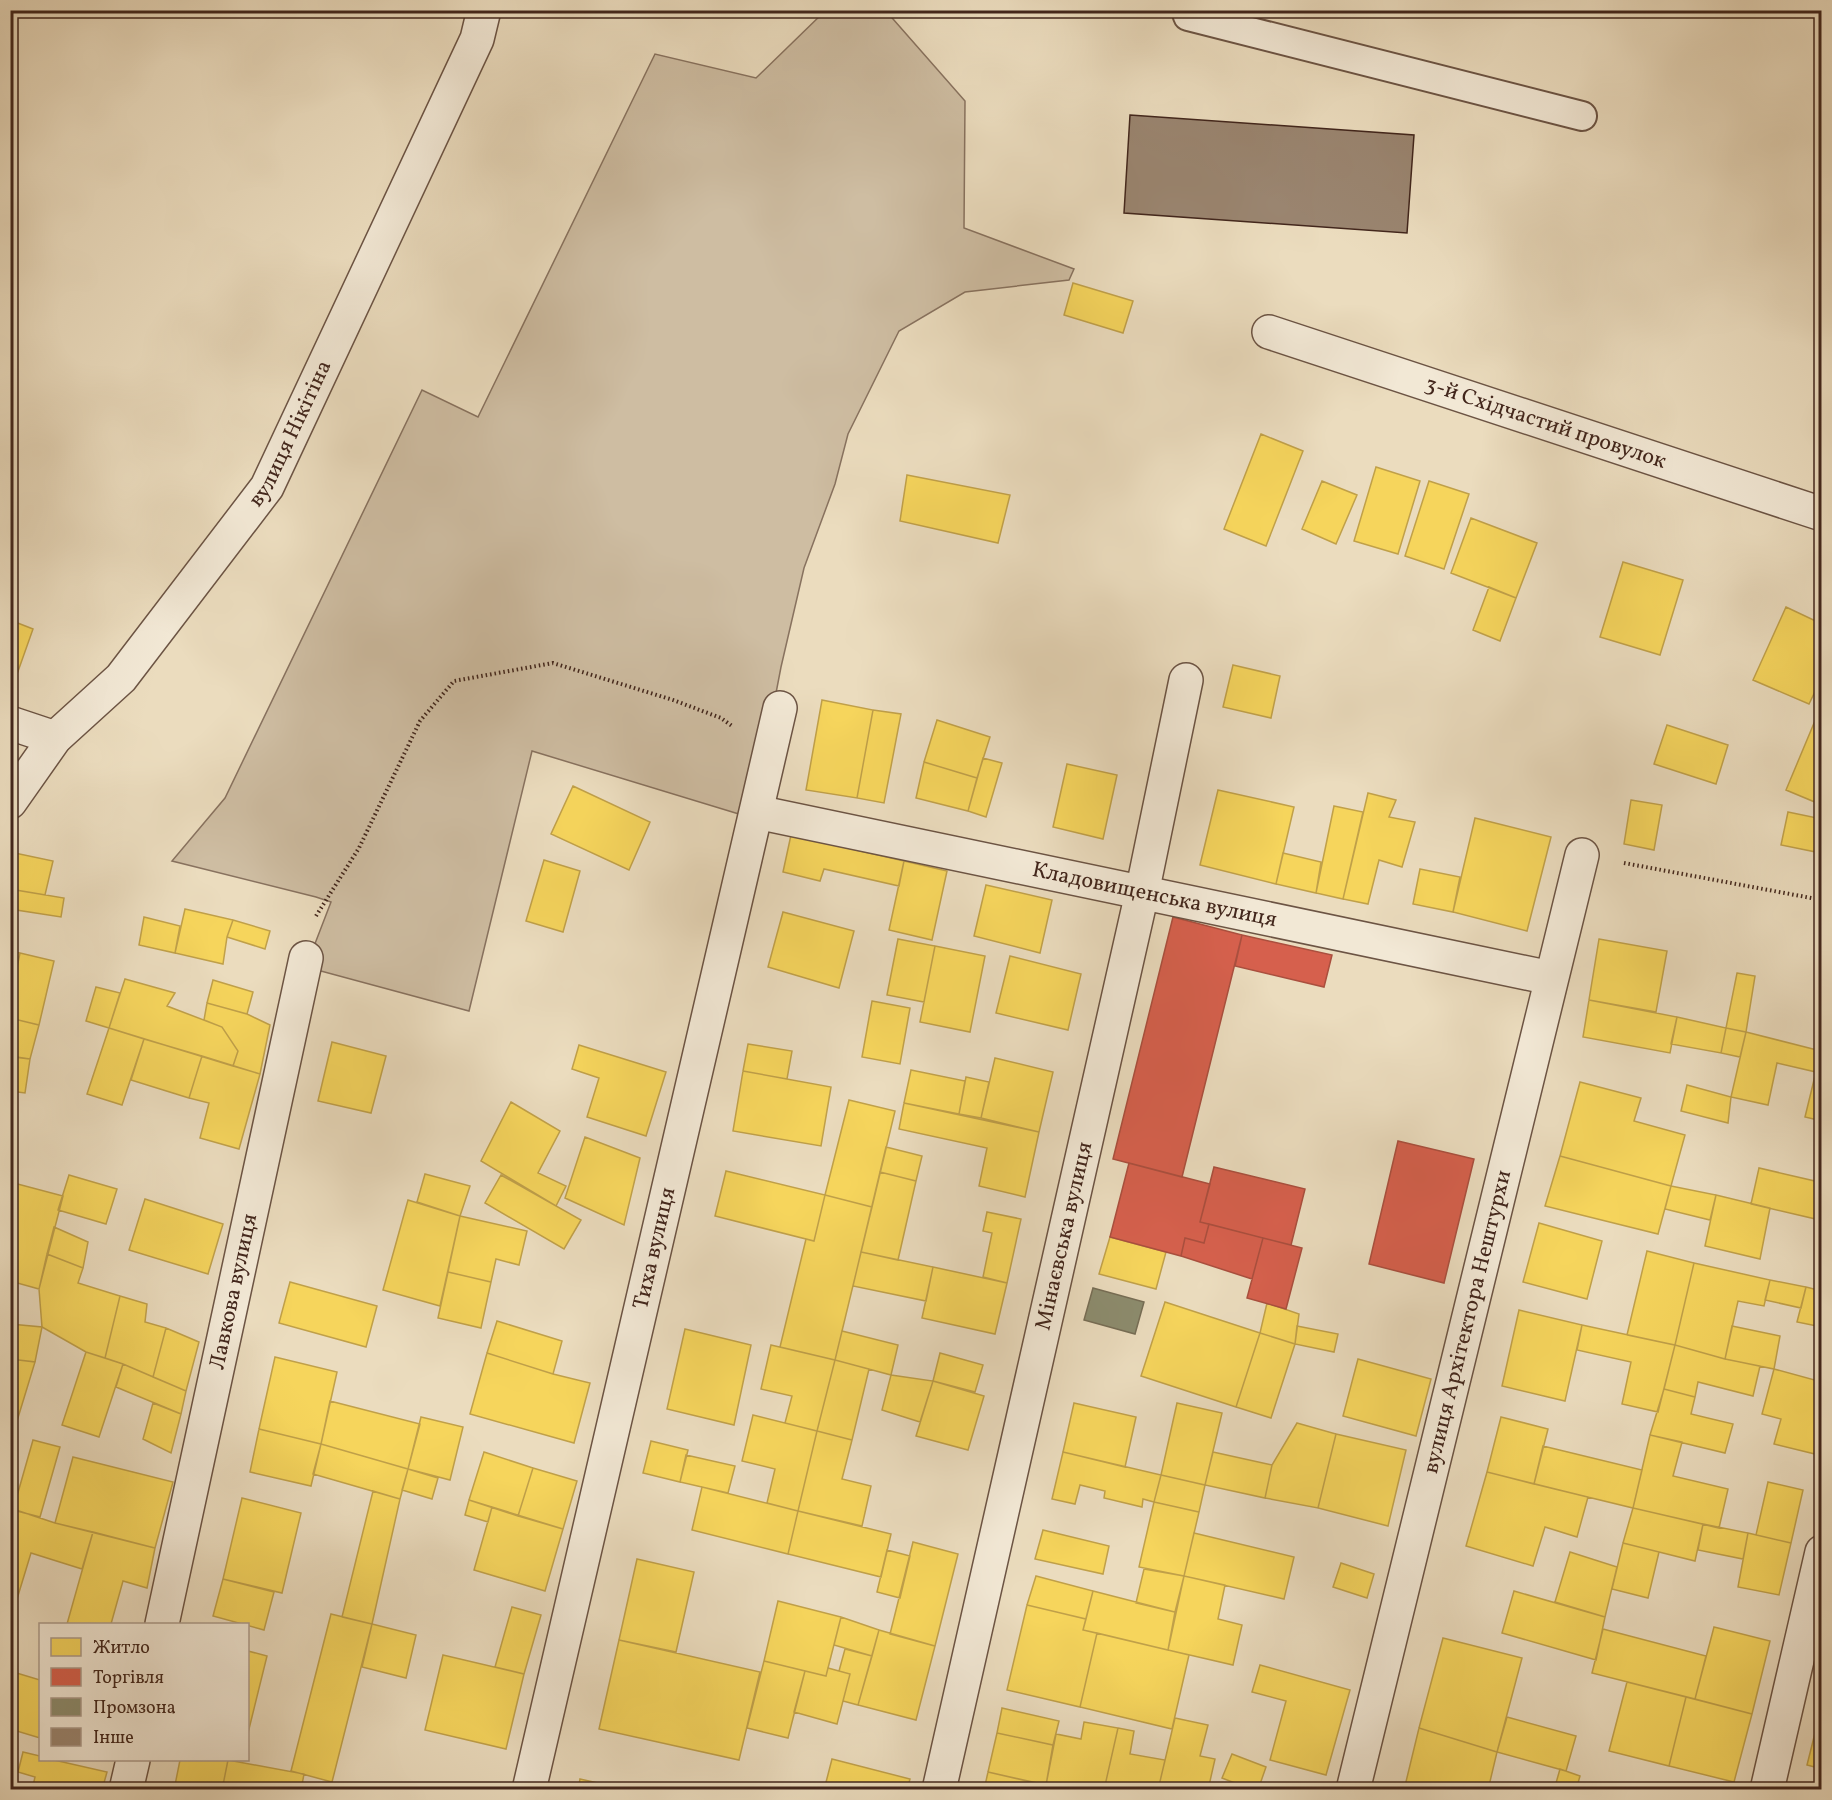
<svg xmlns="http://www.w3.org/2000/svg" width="1832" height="1800" viewBox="0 0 1832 1800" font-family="Vollkorn,serif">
  <rect width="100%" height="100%" fill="#ebdcbe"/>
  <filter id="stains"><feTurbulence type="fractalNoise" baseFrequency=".00333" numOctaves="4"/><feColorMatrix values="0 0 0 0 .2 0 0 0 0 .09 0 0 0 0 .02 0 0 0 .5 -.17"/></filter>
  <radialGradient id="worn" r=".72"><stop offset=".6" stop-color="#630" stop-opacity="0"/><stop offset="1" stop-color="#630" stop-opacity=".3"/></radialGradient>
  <path fill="#cebda2" stroke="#88725f" stroke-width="1.5" d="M 825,11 L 886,11 L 965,101 L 964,228 L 1074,269 L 1069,280 L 965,292 L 899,331 L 848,434 L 835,484 L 804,568 L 781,667 L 752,818 L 532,751 L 469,1011 L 306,967 L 331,902 L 316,897 L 172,861 L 225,798 L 422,390 L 478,417 L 655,54 L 756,78 Z"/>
  <path fill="#f6d55c" stroke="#c0a049" stroke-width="1.5" d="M 1073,283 L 1133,301 L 1123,333 L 1064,315 Z
    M 1261,434 L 1303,451 L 1266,546 L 1224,529 Z
    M 1376,467 L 1420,481 L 1398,554 L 1354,541 Z
    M 907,475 L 1010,495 L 998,543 L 900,521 Z
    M 1322,481 L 1357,495 L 1336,544 L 1302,529 Z
    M 1429,481 L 1469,494 L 1444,569 L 1405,556 Z
    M 1471,518 L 1537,543 L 1516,598 L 1451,573 Z
    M 1623,562 L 1683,580 L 1660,655 L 1600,637 Z
    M 1489,587 L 1516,598 L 1500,641 L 1473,630 Z
    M 1786,607 L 1822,624 L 1822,677 L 1809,704 L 1753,680 Z
    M 10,620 L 33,629 L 10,694 Z
    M 1233,665 L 1280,676 L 1271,718 L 1223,707 Z
    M 822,700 L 873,710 L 857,798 L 806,790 Z
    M 873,710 L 901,714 L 884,803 L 857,798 Z
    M 1817,716 L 1822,718 L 1822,805 L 1786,790 Z
    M 937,720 L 990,737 L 977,778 L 924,762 Z
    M 1667,725 L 1728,745 L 1716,784 L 1654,764 Z
    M 983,758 L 1002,763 L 986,817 L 968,811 Z
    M 924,762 L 977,778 L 968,811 L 916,798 Z
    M 1067,764 L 1117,775 L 1103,839 L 1053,827 Z
    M 573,786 L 650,822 L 629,870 L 551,834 Z
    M 1218,790 L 1294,807 L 1276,884 L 1200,865 Z
    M 1368,793 L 1396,800 L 1389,817 L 1415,822 L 1402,867 L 1379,860 L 1368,904 L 1343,899 Z
    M 1631,800 L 1662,805 L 1654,850 L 1624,844 Z
    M 1334,806 L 1363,812 L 1343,899 L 1316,893 Z
    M 1788,812 L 1822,819 L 1816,852 L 1781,845 Z
    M 1475,818 L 1551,837 L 1527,931 L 1453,912 Z
    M 791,835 L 904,861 L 899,886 L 824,869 L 820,881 L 783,872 Z
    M 10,852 L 53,861 L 45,895 L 10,889 Z
    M 1283,853 L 1321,862 L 1316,893 L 1276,884 Z
    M 544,860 L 580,871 L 563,932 L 526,921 Z
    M 904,861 L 947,871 L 932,940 L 889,930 Z
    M 1420,869 L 1460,877 L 1453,912 L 1413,904 Z
    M 986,885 L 1052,900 L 1040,953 L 974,936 Z
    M 10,889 L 64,898 L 61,917 L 10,909 Z
    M 185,909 L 233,920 L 227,937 L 223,964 L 175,953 Z
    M 783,912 L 854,931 L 839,988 L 768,967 Z
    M 144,917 L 180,926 L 175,953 L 139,945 Z
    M 233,920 L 270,931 L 265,949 L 227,937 Z
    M 898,939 L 935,946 L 924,1002 L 887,995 Z
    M 1599,939 L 1667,951 L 1656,1012 L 1589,1000 Z
    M 935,946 L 985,956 L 970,1032 L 920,1022 Z
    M 10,951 L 20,953 L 13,987 L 10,987 Z
    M 20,953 L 54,961 L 39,1025 L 10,1018 L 10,996 Z
    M 1010,956 L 1081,974 L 1068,1030 L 996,1013 Z
    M 1737,973 L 1755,976 L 1746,1032 L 1726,1028 Z
    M 125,979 L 175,993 L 167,1006 L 222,1027 L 238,1051 L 233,1066 L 109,1028 Z
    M 213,980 L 253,992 L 247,1014 L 207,1003 Z
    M 96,987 L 120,993 L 109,1028 L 86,1021 Z
    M 1589,1000 L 1677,1017 L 1670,1053 L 1583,1037 Z
    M 872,1001 L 910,1008 L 900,1064 L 862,1057 Z
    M 207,1003 L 247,1014 L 270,1025 L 260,1074 L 233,1066 L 238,1051 L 222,1027 L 204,1020 Z
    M 1677,1017 L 1726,1028 L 1721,1053 L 1671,1044 Z
    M 10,1018 L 39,1025 L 30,1059 L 10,1056 Z
    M 109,1028 L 144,1039 L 122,1105 L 87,1094 Z
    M 1726,1028 L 1746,1032 L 1740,1057 L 1721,1053 Z
    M 1746,1032 L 1821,1051 L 1816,1072 L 1777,1063 L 1768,1105 L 1731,1097 Z
    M 144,1039 L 202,1056 L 189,1098 L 131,1080 Z
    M 332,1042 L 386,1056 L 371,1113 L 318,1101 Z
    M 748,1044 L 792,1051 L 787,1079 L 743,1071 Z
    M 579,1045 L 666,1072 L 646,1136 L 587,1117 L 599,1078 L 572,1069 Z
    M 1821,1051 L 1822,1051 L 1822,1121 L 1805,1117 Z
    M 202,1056 L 260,1074 L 239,1149 L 200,1138 L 209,1103 L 189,1098 Z
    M 13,1057 L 30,1059 L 25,1093 L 10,1091 Z
    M 995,1058 L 1053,1072 L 1039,1132 L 981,1118 Z
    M 911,1070 L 965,1081 L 959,1114 L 904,1103 Z
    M 743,1071 L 831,1087 L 821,1146 L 733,1131 Z
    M 966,1077 L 989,1082 L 981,1118 L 959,1114 Z
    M 1580,1082 L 1641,1098 L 1634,1121 L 1685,1135 L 1671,1186 L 1560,1156 Z
    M 1687,1085 L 1731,1097 L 1728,1123 L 1681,1111 Z
    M 849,1100 L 895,1111 L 872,1207 L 825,1195 Z
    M 511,1102 L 560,1131 L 538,1173 L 566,1186 L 556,1206 L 481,1161 Z
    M 904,1103 L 1039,1132 L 1025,1197 L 979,1186 L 987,1148 L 899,1129 Z
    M 585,1137 L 640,1158 L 624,1225 L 565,1198 Z
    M 886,1147 L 922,1156 L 916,1181 L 880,1172 Z
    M 1560,1156 L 1671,1186 L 1658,1234 L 1545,1206 Z
    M 1819,1163 L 1822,1164 L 1822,1214 L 1820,1220 L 1751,1204 L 1759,1168 L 1815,1181 Z
    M 726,1171 L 825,1195 L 814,1241 L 715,1216 Z
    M 880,1172 L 916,1181 L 898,1260 L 861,1252 Z
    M 425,1174 L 470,1186 L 460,1216 L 417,1202 Z
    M 69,1175 L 117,1189 L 106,1224 L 58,1210 Z
    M 501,1175 L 581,1220 L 564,1249 L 485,1203 Z
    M 10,1182 L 63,1196 L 39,1289 L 10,1281 Z
    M 1671,1186 L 1716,1195 L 1710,1220 L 1665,1209 Z
    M 825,1195 L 872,1207 L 835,1360 L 780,1347 L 806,1239 L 814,1241 Z
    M 1716,1195 L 1770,1208 L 1760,1259 L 1705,1246 Z
    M 145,1199 L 223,1224 L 208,1274 L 129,1250 Z
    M 408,1200 L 460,1216 L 440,1306 L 383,1290 Z
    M 987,1212 L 1021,1219 L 1007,1283 L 983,1277 L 992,1233 L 983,1231 Z
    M 460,1216 L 527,1231 L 519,1265 L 496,1259 L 491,1282 L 448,1272 Z
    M 1539,1223 L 1602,1241 L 1587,1299 L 1523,1282 Z
    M 54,1227 L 88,1242 L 83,1268 L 47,1254 Z
    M 1110,1237 L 1166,1252 L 1156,1289 L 1099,1274 Z
    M 1647,1251 L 1694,1263 L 1675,1345 L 1627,1335 Z
    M 861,1252 L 933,1267 L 926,1301 L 853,1286 Z
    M 47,1254 L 83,1268 L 78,1283 L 120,1296 L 105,1358 L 86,1352 L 42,1327 L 39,1289 Z
    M 1694,1263 L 1770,1280 L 1764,1306 L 1738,1301 L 1725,1359 L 1675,1345 Z
    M 933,1267 L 1007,1283 L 995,1334 L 922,1318 Z
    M 448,1272 L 491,1282 L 481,1328 L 438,1318 Z
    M 1770,1280 L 1806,1287 L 1801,1308 L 1765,1300 Z
    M 290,1282 L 377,1306 L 366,1347 L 279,1323 Z
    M 1806,1287 L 1822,1291 L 1822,1327 L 1797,1322 Z
    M 120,1296 L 147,1304 L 145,1322 L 166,1328 L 153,1377 L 123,1364 L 105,1358 Z
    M 1165,1302 L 1260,1333 L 1236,1407 L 1141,1376 Z
    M 1267,1303 L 1299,1314 L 1295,1344 L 1260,1333 Z
    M 1519,1310 L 1582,1325 L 1565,1401 L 1502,1386 Z
    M 497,1321 L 562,1341 L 553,1374 L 487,1353 Z
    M 10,1324 L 42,1327 L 35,1362 L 10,1359 Z
    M 1582,1325 L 1675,1345 L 1658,1412 L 1622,1404 L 1631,1362 L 1577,1350 Z
    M 1297,1326 L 1338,1334 L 1334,1352 L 1295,1344 Z
    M 1732,1326 L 1780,1336 L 1774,1369 L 1725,1359 Z
    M 166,1328 L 199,1342 L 186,1391 L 153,1377 Z
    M 685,1329 L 751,1345 L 734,1425 L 667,1409 Z
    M 842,1331 L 898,1345 L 891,1375 L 835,1360 Z
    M 1260,1333 L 1295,1344 L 1271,1418 L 1236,1407 Z
    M 771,1345 L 835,1360 L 817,1431 L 785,1423 L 792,1396 L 761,1389 Z
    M 1675,1345 L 1725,1359 L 1760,1366 L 1753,1396 L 1698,1382 L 1695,1397 L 1664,1389 Z
    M 86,1352 L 123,1364 L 99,1437 L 62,1425 Z
    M 487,1353 L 553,1374 L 590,1383 L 574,1443 L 470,1414 Z
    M 940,1353 L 983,1365 L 975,1392 L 933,1381 Z
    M 275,1357 L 337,1372 L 321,1444 L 259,1429 Z
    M 10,1359 L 35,1362 L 10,1444 Z
    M 1358,1359 L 1431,1379 L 1416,1436 L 1343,1416 Z
    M 835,1360 L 869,1369 L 852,1440 L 817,1431 Z
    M 123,1364 L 186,1391 L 181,1414 L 116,1387 Z
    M 1774,1369 L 1822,1382 L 1822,1427 L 1815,1454 L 1774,1444 L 1781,1419 L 1762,1414 Z
    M 891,1375 L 933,1381 L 920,1422 L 882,1410 Z
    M 933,1381 L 984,1396 L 968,1450 L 916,1436 Z
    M 1664,1389 L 1695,1397 L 1691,1414 L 1733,1424 L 1725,1453 L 1650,1435 Z
    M 330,1401 L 420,1424 L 408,1469 L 321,1444 Z
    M 153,1403 L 181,1414 L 171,1453 L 143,1439 Z
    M 1074,1403 L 1136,1417 L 1125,1467 L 1063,1452 Z
    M 1177,1403 L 1222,1413 L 1205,1485 L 1161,1475 Z
    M 753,1415 L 817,1431 L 798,1511 L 767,1503 L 775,1469 L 742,1461 Z
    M 421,1417 L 463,1427 L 450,1480 L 408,1469 Z
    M 1501,1417 L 1548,1429 L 1534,1484 L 1487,1472 Z
    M 1297,1423 L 1336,1434 L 1318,1508 L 1265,1498 L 1272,1465 Z
    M 259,1429 L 321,1444 L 311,1486 L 250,1472 Z
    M 817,1431 L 852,1440 L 842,1479 L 871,1486 L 862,1526 L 798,1511 Z
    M 1336,1434 L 1406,1450 L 1388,1526 L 1318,1508 Z
    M 1650,1435 L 1682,1442 L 1673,1476 L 1728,1489 L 1719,1528 L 1633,1508 Z
    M 33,1440 L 60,1447 L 40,1517 L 13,1510 Z
    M 651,1441 L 688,1450 L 680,1482 L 643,1473 Z
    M 321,1444 L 408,1469 L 400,1499 L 313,1474 Z
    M 1543,1446 L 1642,1470 L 1633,1508 L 1534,1484 Z
    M 484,1452 L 533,1468 L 518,1516 L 469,1500 Z
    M 1063,1452 L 1161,1475 L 1154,1502 L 1143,1499 L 1142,1507 L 1104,1498 L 1105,1491 L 1080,1485 L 1075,1504 L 1052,1499 Z
    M 1213,1452 L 1272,1465 L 1265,1498 L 1205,1485 Z
    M 686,1455 L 735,1466 L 728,1493 L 680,1482 Z
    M 73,1457 L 173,1482 L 155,1548 L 55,1523 Z
    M 533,1468 L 577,1481 L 563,1529 L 518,1516 Z
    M 408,1469 L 438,1478 L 432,1499 L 402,1490 Z
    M 1487,1472 L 1588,1497 L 1577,1537 L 1545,1527 L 1533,1566 L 1466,1546 Z
    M 1161,1475 L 1205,1485 L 1199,1512 L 1154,1502 Z
    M 1768,1482 L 1803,1490 L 1791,1543 L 1756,1535 Z
    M 702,1487 L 798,1511 L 788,1554 L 692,1530 Z
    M 373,1491 L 400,1499 L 372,1624 L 342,1617 Z
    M 242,1498 L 301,1513 L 282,1593 L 223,1579 Z
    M 469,1500 L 492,1507 L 488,1522 L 465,1515 Z
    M 1154,1502 L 1199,1512 L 1184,1576 L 1139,1567 Z
    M 492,1507 L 563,1529 L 545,1591 L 474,1570 Z
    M 10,1508 L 55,1523 L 93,1532 L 82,1569 L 31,1553 L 10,1622 Z
    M 1633,1508 L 1703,1524 L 1695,1561 L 1623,1543 Z
    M 798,1511 L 891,1534 L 881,1577 L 788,1554 Z
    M 1703,1524 L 1748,1533 L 1743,1559 L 1698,1550 Z
    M 1043,1530 L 1109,1546 L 1103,1574 L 1035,1559 Z
    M 93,1532 L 155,1548 L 147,1588 L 123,1581 L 111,1624 L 67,1624 Z
    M 1194,1533 L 1294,1557 L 1284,1599 L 1184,1576 Z
    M 1748,1533 L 1791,1543 L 1779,1595 L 1738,1587 Z
    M 913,1542 L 958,1554 L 935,1646 L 890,1634 Z
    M 1623,1543 L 1659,1552 L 1648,1598 L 1612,1589 Z
    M 887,1550 L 910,1556 L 900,1598 L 877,1592 Z
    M 1570,1552 L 1617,1567 L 1605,1617 L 1555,1602 Z
    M 637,1559 L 694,1572 L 676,1652 L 619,1640 Z
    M 1341,1563 L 1374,1574 L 1367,1598 L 1333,1587 Z
    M 1144,1569 L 1184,1576 L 1175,1612 L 1136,1603 Z
    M 1036,1576 L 1093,1591 L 1086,1619 L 1027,1605 Z
    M 1184,1576 L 1225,1585 L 1218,1619 L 1242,1625 L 1233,1665 L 1168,1650 Z
    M 223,1579 L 274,1592 L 264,1630 L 213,1616 Z
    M 1093,1591 L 1175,1612 L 1168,1650 L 1083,1630 Z
    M 1514,1591 L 1605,1617 L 1596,1660 L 1502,1633 Z
    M 778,1601 L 841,1617 L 826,1676 L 764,1661 Z
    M 1027,1605 L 1086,1619 L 1083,1630 L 1097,1633 L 1080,1707 L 1007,1690 Z
    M 512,1607 L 541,1615 L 524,1674 L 495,1667 Z
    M 331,1614 L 372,1624 L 332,1782 L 291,1771 Z
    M 841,1617 L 879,1630 L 872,1656 L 834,1645 Z
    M 372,1624 L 416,1635 L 406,1678 L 362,1667 Z
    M 1714,1627 L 1770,1641 L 1752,1714 L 1695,1699 Z
    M 1603,1629 L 1706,1656 L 1695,1699 L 1592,1673 Z
    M 879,1630 L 935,1646 L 916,1720 L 858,1705 Z
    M 1097,1633 L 1189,1655 L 1172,1729 L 1080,1707 Z
    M 1443,1638 L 1522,1658 L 1497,1752 L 1419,1728 Z
    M 619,1640 L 760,1672 L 739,1760 L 599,1729 Z
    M 845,1649 L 872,1656 L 858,1705 L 843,1701 L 850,1674 L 839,1671 Z
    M 248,1651 L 267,1656 L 248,1733 Z
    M 443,1655 L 524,1674 L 506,1749 L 425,1730 Z
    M 764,1661 L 805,1671 L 788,1738 L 747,1728 Z
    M 1260,1665 L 1350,1690 L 1326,1775 L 1270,1760 L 1286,1701 L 1252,1692 Z
    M 828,1668 L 850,1674 L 837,1724 L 794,1712 L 805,1671 L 826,1676 Z
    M 10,1671 L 40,1680 L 40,1738 L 10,1729 Z
    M 1627,1682 L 1686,1697 L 1669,1766 L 1609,1751 Z
    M 1686,1697 L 1752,1714 L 1734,1782 L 1669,1766 Z
    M 1002,1708 L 1059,1721 L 1053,1745 L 997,1733 Z
    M 1821,1709 L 1822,1709 L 1822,1769 L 1807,1765 Z
    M 1507,1717 L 1576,1736 L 1566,1771 L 1497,1752 Z
    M 1175,1718 L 1208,1725 L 1200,1756 L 1215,1759 L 1208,1790 L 1158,1790 Z
    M 1084,1722 L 1118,1728 L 1104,1790 L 1065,1790 L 1046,1785 L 1056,1734 L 1081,1739 Z
    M 1118,1728 L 1134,1731 L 1130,1754 L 1165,1760 L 1158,1790 L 1104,1790 Z
    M 1419,1728 L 1497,1752 L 1488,1790 L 1404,1790 Z
    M 997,1733 L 1053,1745 L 1046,1785 L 988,1772 Z
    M 23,1752 L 40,1756 L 40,1760 L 54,1760 L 107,1772 L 102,1790 L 32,1790 L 35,1777 L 18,1772 Z
    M 1232,1754 L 1266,1767 L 1258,1790 L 1253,1790 L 1222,1778 Z
    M 832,1759 L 910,1779 L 907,1790 L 824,1790 Z
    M 180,1760 L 228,1760 L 222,1790 L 174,1790 Z
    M 228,1760 L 304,1774 L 301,1790 L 222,1790 Z
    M 1560,1769 L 1580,1776 L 1576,1790 L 1554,1790 Z
    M 988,1772 L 1057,1788 L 1056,1790 L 984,1790 Z
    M 580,1779 L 629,1790 L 578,1790 Z"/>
  <path fill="#d6604d" stroke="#aa4f3e" stroke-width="1.5" d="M 1173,917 L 1242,935 L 1182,1177 L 1113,1159 Z
    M 1242,935 L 1332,955 L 1324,987 L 1235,966 Z
    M 1398,1141 L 1474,1159 L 1444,1283 L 1369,1264 Z
    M 1129,1163 L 1210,1184 L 1200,1222 L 1209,1224 L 1204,1243 L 1185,1238 L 1181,1256 L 1110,1237 Z
    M 1214,1167 L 1305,1189 L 1291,1245 L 1200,1222 Z
    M 1209,1224 L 1263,1238 L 1252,1279 L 1181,1256 L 1185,1238 L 1204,1243 Z
    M 1263,1238 L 1302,1248 L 1286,1309 L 1247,1298 Z"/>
  <path fill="#8c8c6e" stroke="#766d55" stroke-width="1.5" d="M 1093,1288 L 1144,1302 L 1135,1334 L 1084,1320 Z"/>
  <path fill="#9a8570" stroke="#42261c" stroke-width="1.5" d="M 1130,115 L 1414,135 L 1407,233 L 1124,213 Z"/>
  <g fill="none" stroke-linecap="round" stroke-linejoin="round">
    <g stroke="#6c5444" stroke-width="32">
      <path id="service" d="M 1186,10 L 1188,16 L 1582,116"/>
    </g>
    <g stroke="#6c5444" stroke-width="36">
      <g id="minor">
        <path id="s1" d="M 1269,332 L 1822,514"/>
        <path d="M 10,723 L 55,738"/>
        <path id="s2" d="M 10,802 L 55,738 L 121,678 L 267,487 L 477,39 L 484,10"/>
        <path id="s3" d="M 757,812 L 1551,978"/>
        <path id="s4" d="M 162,1624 L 306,958"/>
        <path d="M 126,1790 L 133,1760"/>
        <path id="s5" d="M 529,1790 L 780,708"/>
        <path id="s6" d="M 939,1790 L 1142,893 L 1186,680"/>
        <path id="s7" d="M 1353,1790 L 1582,855"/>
        <path d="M 1767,1790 L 1822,1552"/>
      </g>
    </g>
    <path stroke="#42261c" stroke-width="4" stroke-dasharray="1.5 3" stroke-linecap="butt" d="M 1624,863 L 1822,900
      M 316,916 L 359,848 L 420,721 L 454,681 L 553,663 L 673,700 L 721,718 L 732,726"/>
    <use href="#service" stroke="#f2e8d5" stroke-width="28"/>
    <use href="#minor" stroke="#f2e8d5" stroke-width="33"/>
  </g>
  <g text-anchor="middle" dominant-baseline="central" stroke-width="6" stroke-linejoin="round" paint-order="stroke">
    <g font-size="22" fill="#42261c" stroke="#f2e8d5">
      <text stroke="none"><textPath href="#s1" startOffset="291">3-й Східчастий провулок</textPath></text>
      <text stroke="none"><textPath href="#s2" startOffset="466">вулиця Нікітіна</textPath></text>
      <text stroke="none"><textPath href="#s3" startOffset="406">Кладовищенська вулиця</textPath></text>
      <text stroke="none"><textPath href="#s6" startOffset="568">Мінаєвська вулиця</textPath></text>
      <text stroke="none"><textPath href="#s5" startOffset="556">Тиха вулиця</textPath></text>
      <text stroke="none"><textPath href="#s4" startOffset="340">Лавкова вулиця</textPath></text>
      <text stroke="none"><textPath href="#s7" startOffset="482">вулиця Архітектора Нештурхи</textPath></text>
    </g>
  </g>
  <rect width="1832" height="1800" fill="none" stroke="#ebdcbe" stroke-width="36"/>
  <rect x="12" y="12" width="1808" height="1776" fill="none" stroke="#42261c" stroke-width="3"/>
  <rect x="18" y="18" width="1796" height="1764" fill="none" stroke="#42261c" stroke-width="1.5"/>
  <rect x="39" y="1623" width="210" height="138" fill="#f2e8d5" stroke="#ac9a8b" stroke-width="1.5"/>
  <rect x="51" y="1638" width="30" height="18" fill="#f6d55c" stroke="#ac9a8b" stroke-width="1.5"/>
  <text x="93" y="1653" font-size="18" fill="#42261c">Житло</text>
  <rect x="51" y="1668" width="30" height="18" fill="#d6604d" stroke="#ac9a8b" stroke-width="1.5"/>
  <text x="93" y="1683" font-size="18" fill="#42261c">Торгівля</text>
  <rect x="51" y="1698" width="30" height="18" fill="#8c8c6e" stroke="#ac9a8b" stroke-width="1.5"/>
  <text x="93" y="1713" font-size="18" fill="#42261c">Промзона</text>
  <rect x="51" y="1728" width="30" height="18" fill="#9a8570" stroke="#ac9a8b" stroke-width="1.5"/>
  <text x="93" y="1743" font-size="18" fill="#42261c">Інше</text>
  <rect width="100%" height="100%" filter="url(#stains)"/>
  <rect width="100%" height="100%" fill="url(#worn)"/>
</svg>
